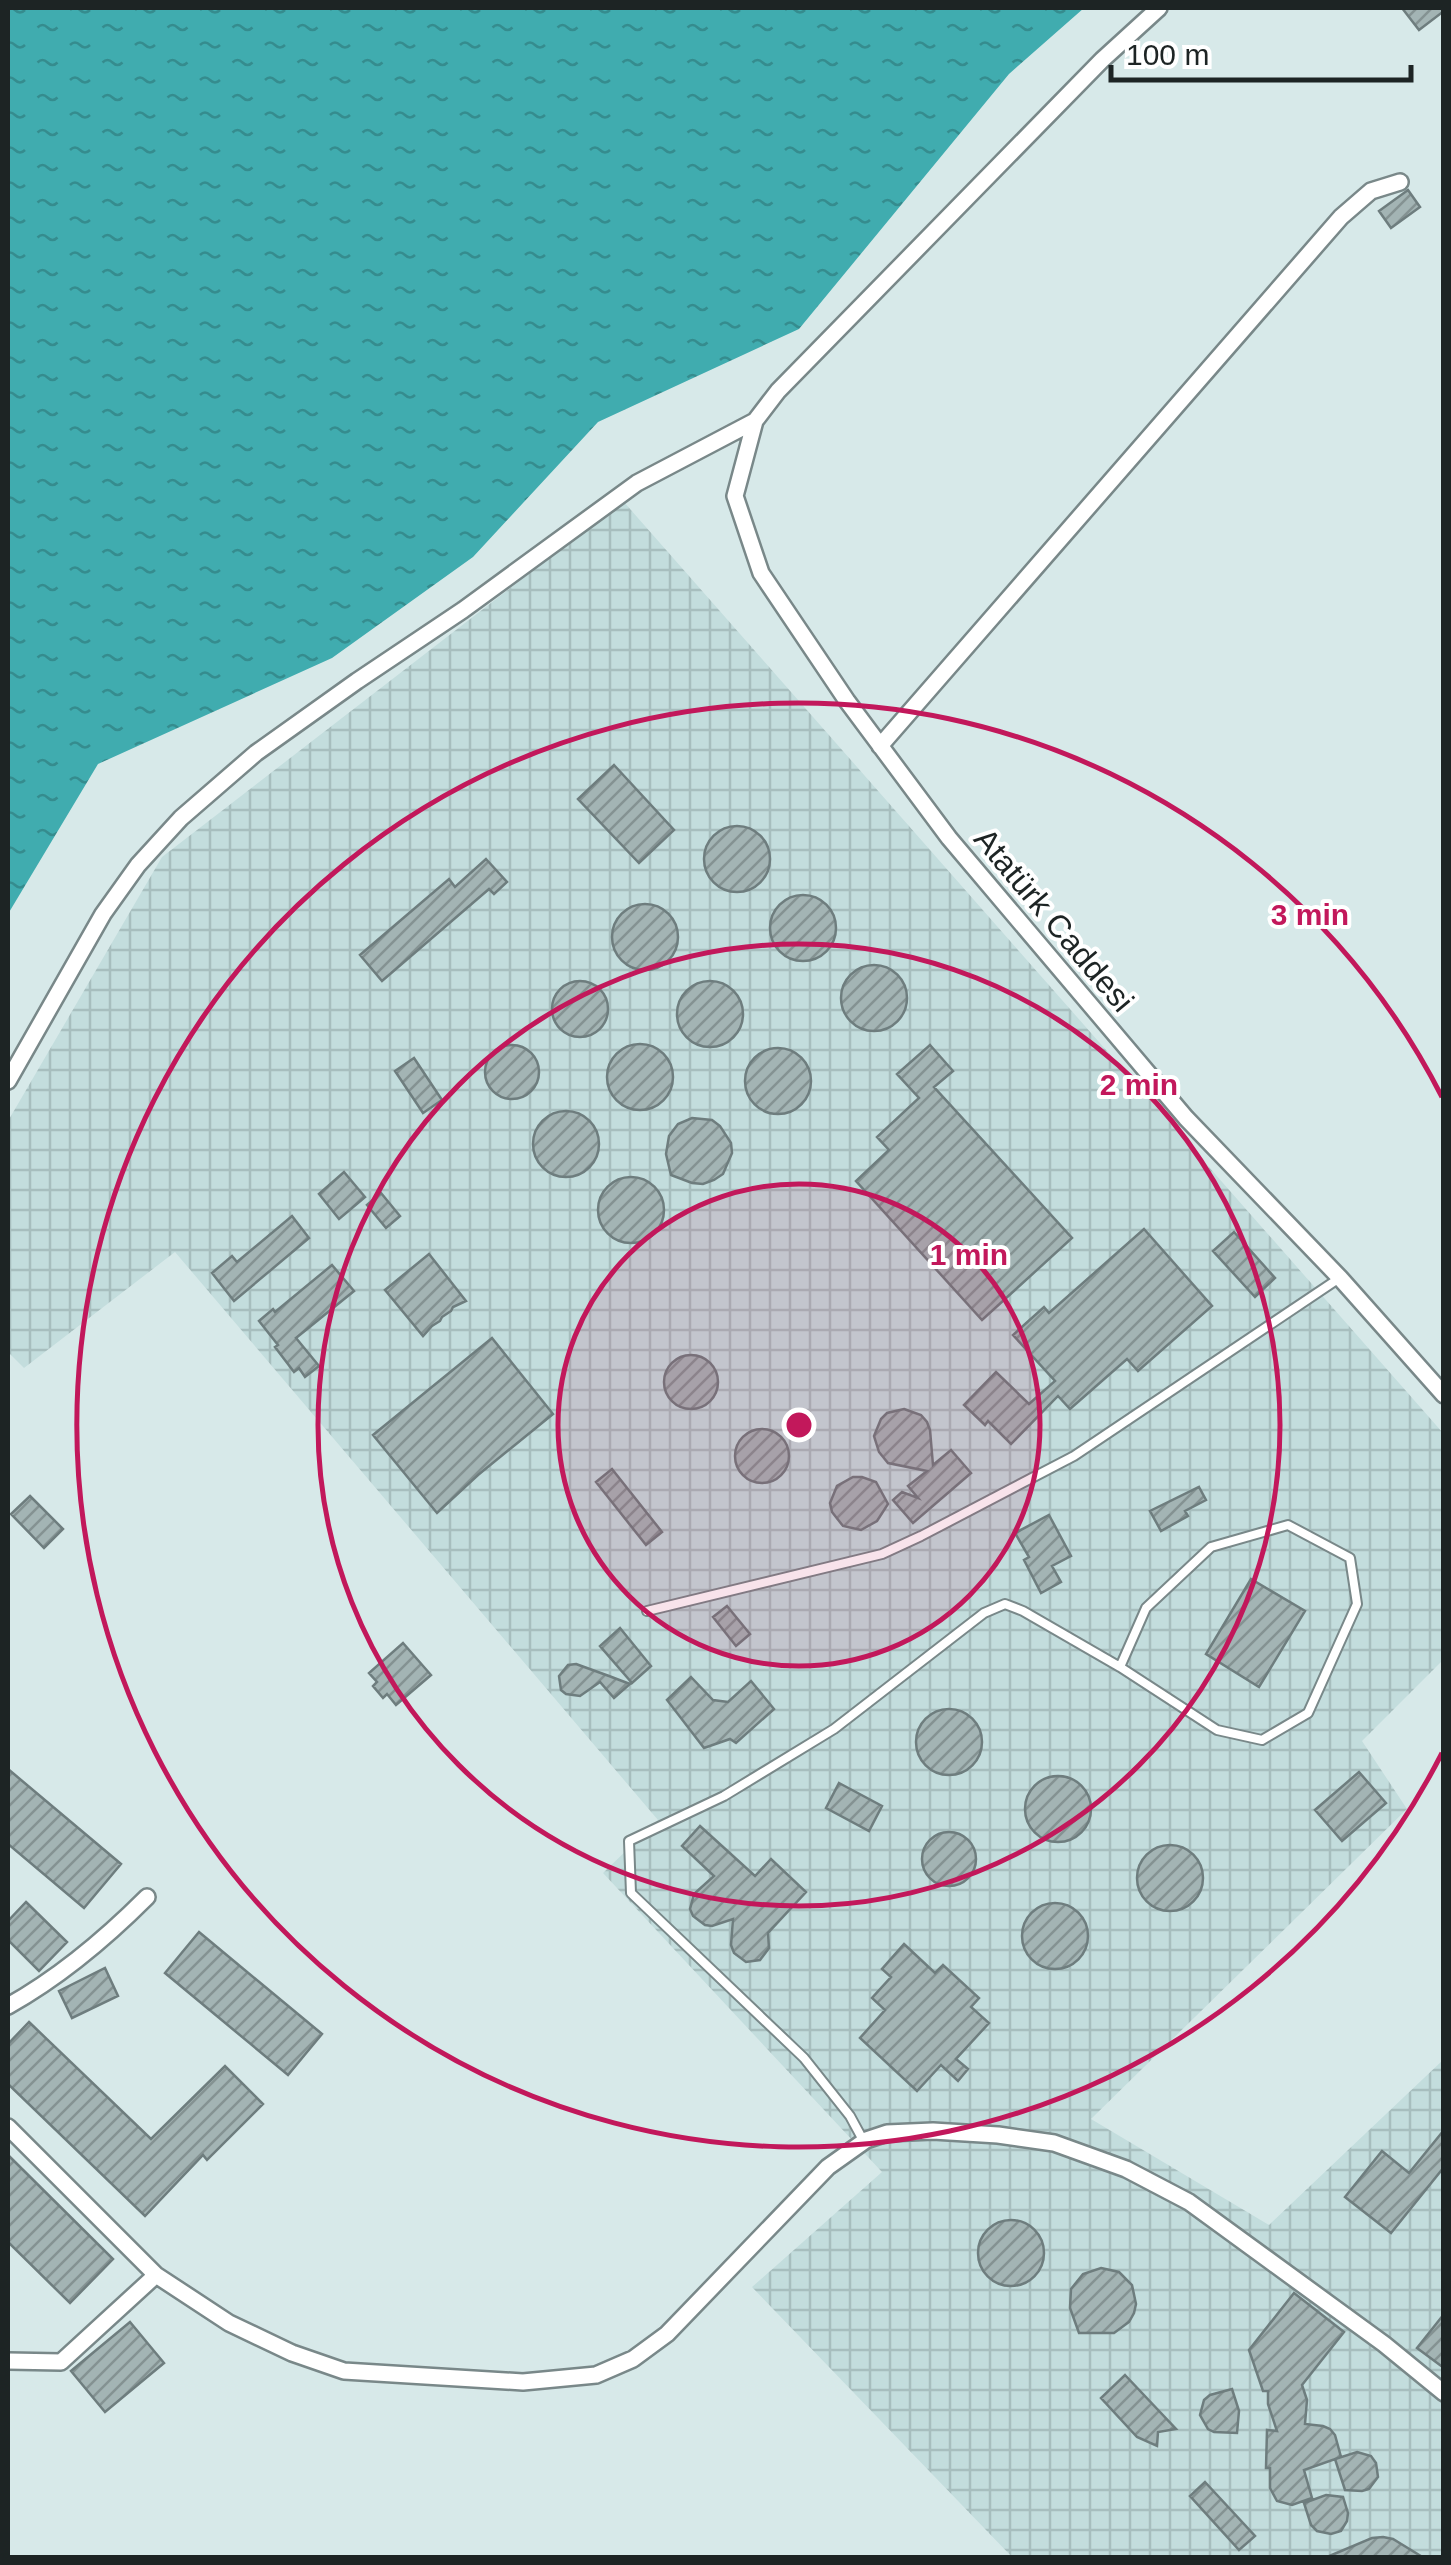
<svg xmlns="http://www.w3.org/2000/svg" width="1451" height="2565" viewBox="0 0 1451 2565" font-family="Helvetica,sans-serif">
  <defs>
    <pattern id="industrial-grid" width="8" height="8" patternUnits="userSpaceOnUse" patternTransform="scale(2.5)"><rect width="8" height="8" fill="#c3dddd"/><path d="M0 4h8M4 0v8" fill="none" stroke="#a7bebe"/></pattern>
    <pattern id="water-ripples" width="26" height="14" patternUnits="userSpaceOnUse" patternTransform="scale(2.5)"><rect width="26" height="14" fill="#40acaf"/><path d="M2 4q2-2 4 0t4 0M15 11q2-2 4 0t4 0" fill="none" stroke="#358c8e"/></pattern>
    <pattern id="building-hatch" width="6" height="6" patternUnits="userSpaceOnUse" patternTransform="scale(2.5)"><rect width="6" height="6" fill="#a3b4b4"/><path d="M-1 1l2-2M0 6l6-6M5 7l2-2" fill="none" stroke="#849292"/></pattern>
  </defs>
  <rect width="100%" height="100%" fill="#d7e9e9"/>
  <path fill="url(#industrial-grid)" d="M 623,501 L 1443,1433 L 1443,1660 L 1362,1741 L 1407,1809 L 1091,2119 L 1269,2225 L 1443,2060 L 1443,2557 L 1012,2557 L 752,2287 L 882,2172 L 603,1873 L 658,1820 L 175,1252 L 24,1368 L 8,1352 L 8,1121 L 162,857 Z"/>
  <path fill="url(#water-ripples)" d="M 8,8 L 1084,8 L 1009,74 L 799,329 L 598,422 L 473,557 L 332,658 L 98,764 L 8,914 Z"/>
  <path fill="url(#building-hatch)" stroke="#6e7d7e" stroke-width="2.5" d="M 1402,8 L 1444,8 L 1444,11 L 1419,30 Z
    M 1408,190 L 1420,207 L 1391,228 L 1379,211 Z
    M 614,765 L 674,830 L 639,863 L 578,799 Z
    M704 859a33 33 0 1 1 66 0a33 33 0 1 1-66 0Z
    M 486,859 L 507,882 L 494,894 L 489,889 L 382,981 L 360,955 L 449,879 L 455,887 Z
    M770 928a33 33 0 1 1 66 0a33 33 0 1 1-66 0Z
    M612 937a33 33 0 1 1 66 0a33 33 0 1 1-66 0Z
    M841 998a33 33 0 1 1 66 0a33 33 0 1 1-66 0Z
    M677 1014a33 33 0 1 1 66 0a33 33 0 1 1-66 0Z
    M552 1009a28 28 0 1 1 56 0a28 28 0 1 1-56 0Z
    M607 1077a33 33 0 1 1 66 0a33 33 0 1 1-66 0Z
    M 930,1045 L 953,1071 L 934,1087 L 1072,1238 L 982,1320 L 856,1181 L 889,1150 L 877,1137 L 919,1098 L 897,1074 Z
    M485 1072a27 27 0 1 1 54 0a27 27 0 1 1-54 0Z
    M745 1081a33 33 0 1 1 66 0a33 33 0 1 1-66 0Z
    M 414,1058 L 442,1100 L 423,1113 L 395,1071 Z
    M533 1144a33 33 0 1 1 66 0a33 33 0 1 1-66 0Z
    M 692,1118 L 712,1120 L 720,1126 L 731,1143 L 732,1153 L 723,1174 L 714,1180 L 703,1184 L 692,1183 L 671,1175 L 666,1154 L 669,1136 L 678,1124 Z
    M 344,1172 L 365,1197 L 339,1219 L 319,1194 Z
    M598 1210a33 33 0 1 1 66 0a33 33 0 1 1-66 0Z
    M 381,1193 L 400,1216 L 386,1228 L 367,1205 Z
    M 292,1216 L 309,1238 L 234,1301 L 212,1273 L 232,1256 L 237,1262 Z
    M 1144,1229 L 1212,1306 L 1138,1371 L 1127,1359 L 1070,1409 L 1058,1396 L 1011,1444 L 988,1421 L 985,1425 L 964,1405 L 996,1372 L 1029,1404 L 1055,1381 L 1013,1335 L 1044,1307 L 1049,1313 Z
    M 1234,1232 L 1275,1278 L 1255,1297 L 1213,1251 Z
    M 429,1254 L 466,1301 L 453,1307 L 451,1311 L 442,1317 L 440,1321 L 432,1326 L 423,1336 L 385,1290 Z
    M 332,1265 L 354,1291 L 296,1338 L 319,1366 L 305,1377 L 299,1368 L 294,1372 L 275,1347 L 278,1345 L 259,1321 L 273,1309 L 275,1312 Z
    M 492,1338 L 553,1414 L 478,1475 L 437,1513 L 373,1435 Z
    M664 1382a27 27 0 1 1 54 0a27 27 0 1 1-54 0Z
    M 904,1409 L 921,1415 L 927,1422 L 930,1430 L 933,1465 L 951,1450 L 971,1473 L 913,1523 L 893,1500 L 902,1492 L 918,1498 L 908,1486 L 927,1471 L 888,1463 L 879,1452 L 874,1436 L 881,1419 L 887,1413 Z
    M735 1456a27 27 0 1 1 54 0a27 27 0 1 1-54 0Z
    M 612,1469 L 662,1532 L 646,1545 L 596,1482 Z
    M 853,1477 L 862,1477 L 876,1482 L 888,1504 L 877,1521 L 861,1530 L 843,1526 L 832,1512 L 830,1503 L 837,1486 Z
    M 1199,1487 L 1206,1500 L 1185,1511 L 1188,1516 L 1161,1531 L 1150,1511 Z
    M 30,1496 L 63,1529 L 44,1548 L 11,1514 Z
    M 1049,1515 L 1071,1556 L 1052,1566 L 1061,1582 L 1041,1593 L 1024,1560 L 1029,1557 L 1015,1533 Z
    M 1251,1579 L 1305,1611 L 1259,1687 L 1206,1654 Z
    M 727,1606 L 750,1634 L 736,1646 L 713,1617 Z
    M 620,1628 L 651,1666 L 632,1683 L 600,1646 Z
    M 403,1643 L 431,1675 L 396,1705 L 387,1694 L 383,1698 L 373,1686 L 377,1682 L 369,1673 Z
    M 576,1664 L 609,1676 L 630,1684 L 614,1698 L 600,1682 L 580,1696 L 566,1694 L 561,1690 L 559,1676 L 568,1665 Z
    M 691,1677 L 713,1700 L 728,1702 L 751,1681 L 774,1709 L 736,1743 L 730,1739 L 704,1748 L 667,1700 Z
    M916 1742a33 33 0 1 1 66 0a33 33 0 1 1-66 0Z
    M 8,1769 L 121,1864 L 84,1908 L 8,1844 Z
    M 1359,1772 L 1386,1803 L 1342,1841 L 1315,1810 Z
    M1025 1809a33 33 0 1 1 66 0a33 33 0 1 1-66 0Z
    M 839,1783 L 882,1806 L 869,1831 L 826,1808 Z
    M 700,1826 L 755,1876 L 771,1859 L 806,1892 L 768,1933 L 769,1948 L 760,1960 L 746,1962 L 734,1953 L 731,1945 L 733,1919 L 712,1926 L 705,1925 L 693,1916 L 690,1909 L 694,1894 L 714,1876 L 682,1846 Z
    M922 1859a27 27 0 1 1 54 0a27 27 0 1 1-54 0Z
    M1137 1878a33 33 0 1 1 66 0a33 33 0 1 1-66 0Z
    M 26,1902 L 67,1942 L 39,1971 L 8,1940 L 8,1921 Z
    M1022 1936a33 33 0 1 1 66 0a33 33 0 1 1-66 0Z
    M 199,1932 L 322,2034 L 288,2075 L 165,1973 Z
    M 904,1944 L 935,1973 L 943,1965 L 979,1998 L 971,2007 L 989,2023 L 956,2059 L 968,2069 L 958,2081 L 941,2065 L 917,2091 L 860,2038 L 885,2010 L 872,1998 L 891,1977 L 882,1969 Z
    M 105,1968 L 118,1996 L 72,2018 L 59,1991 Z
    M 29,2022 L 151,2139 L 225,2066 L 263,2104 L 207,2160 L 203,2155 L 145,2216 L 8,2084 L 8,2044 Z
    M 1444,2130 L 1444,2167 L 1391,2233 L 1345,2197 L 1382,2151 L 1409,2173 Z
    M 8,2155 L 113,2259 L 70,2303 L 8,2242 Z
    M978 2253a33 33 0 1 1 66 0a33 33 0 1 1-66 0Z
    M 1101,2268 L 1119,2272 L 1132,2285 L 1136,2304 L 1134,2313 L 1129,2322 L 1114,2333 L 1079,2333 L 1070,2308 L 1071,2289 L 1083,2274 Z
    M 1294,2293 L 1344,2332 L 1302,2385 L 1307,2400 L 1305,2424 L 1323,2426 L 1330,2429 L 1335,2435 L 1341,2457 L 1304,2470 L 1312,2498 L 1292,2505 L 1277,2501 L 1270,2488 L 1270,2468 L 1266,2468 L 1267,2430 L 1277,2431 L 1268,2404 L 1268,2391 L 1263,2391 L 1249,2350 Z
    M 1444,2314 L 1444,2368 L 1417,2348 Z
    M 130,2322 L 164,2363 L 105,2412 L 71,2371 Z
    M 1125,2375 L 1176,2429 L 1158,2432 L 1157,2446 L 1137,2437 L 1101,2398 Z
    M 1232,2389 L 1239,2411 L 1237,2433 L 1214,2432 L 1208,2429 L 1200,2415 L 1204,2400 L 1210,2395 Z
    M 1357,2452 L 1371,2456 L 1376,2463 L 1378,2477 L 1369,2489 L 1362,2491 L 1345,2490 L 1335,2459 Z
    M 1205,2482 L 1255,2536 L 1239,2550 L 1190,2496 Z
    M 1326,2495 L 1343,2497 L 1348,2513 L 1347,2521 L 1341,2531 L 1331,2534 L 1317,2531 L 1311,2525 L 1304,2503 Z
    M 1383,2537 L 1393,2539 L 1424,2558 L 1327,2557 L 1372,2538 Z"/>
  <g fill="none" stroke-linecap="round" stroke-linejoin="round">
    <g stroke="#798889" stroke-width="12">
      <path id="service" d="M 647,1611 L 882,1554 L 921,1536 L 1074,1456 L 1338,1279
        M 863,2140 L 850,2116 L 804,2058 L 631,1893 L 629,1841 L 724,1796 L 834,1729 L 984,1613 L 1005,1604 L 1023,1611 L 1120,1667 L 1217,1730 L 1262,1740 L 1308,1713 L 1357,1604 L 1350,1558 L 1288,1525 L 1211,1547 L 1146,1608 L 1120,1667"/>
    </g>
    <g stroke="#798889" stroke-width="20">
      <path id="minor" d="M 755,421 L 735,496 L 761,573 L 847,701 L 949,838 L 1186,1118 L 1340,1278 L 1444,1395
        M 880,746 L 1341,217 L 1371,191 L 1400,182
        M 8,1081 L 103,914 L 138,865 L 181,818 L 256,753 L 357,681 L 463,610 L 637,483 L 755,421 L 778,391 L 1102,60 L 1159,8
        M 8,2006 C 60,1977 104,1940 147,1897
        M 8,2127 L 156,2275 L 229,2323 L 292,2353 L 344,2371 L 523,2382 L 596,2375 L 633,2359 L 667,2334 L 828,2167 L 866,2140 L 887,2133 L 933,2131 L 998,2135 L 1054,2143 L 1126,2169 L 1189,2202 L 1384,2344 L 1444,2393
        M 8,2361 L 61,2362 L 156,2275"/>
    </g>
    <use href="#service" stroke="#fff" stroke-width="8"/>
    <use href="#minor" stroke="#fff" stroke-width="15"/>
  </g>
  <circle cx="799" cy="1425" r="241" fill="#c2185b" fill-opacity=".12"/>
  <g fill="none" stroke="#c2185b" stroke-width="5">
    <circle cx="799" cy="1425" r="241"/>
    <circle cx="799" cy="1425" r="481"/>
    <path d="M1442 1753A722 722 0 1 1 1442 1097"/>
  </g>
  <g text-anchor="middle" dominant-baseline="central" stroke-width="8" stroke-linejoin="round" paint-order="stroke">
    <g font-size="32" fill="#1d2424" stroke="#fff">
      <text transform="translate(1054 920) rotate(50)">Atatürk Caddesi</text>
    </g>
  </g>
  <circle cx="799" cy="1425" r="15" fill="#c2185b" stroke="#fff" stroke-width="5"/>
  <g font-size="30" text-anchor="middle" font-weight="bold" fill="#c2185b" stroke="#fff" stroke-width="8" stroke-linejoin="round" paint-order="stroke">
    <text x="1310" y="925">3 min</text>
    <text x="1139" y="1095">2 min</text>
    <text x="969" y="1265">1 min</text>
  </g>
  <rect width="1451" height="2565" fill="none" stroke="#1d2424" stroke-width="20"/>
  <path d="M1111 65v15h300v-15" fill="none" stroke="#1d2424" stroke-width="5"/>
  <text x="1126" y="65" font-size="30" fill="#1d2424" stroke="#ffffff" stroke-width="8" paint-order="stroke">100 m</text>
</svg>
